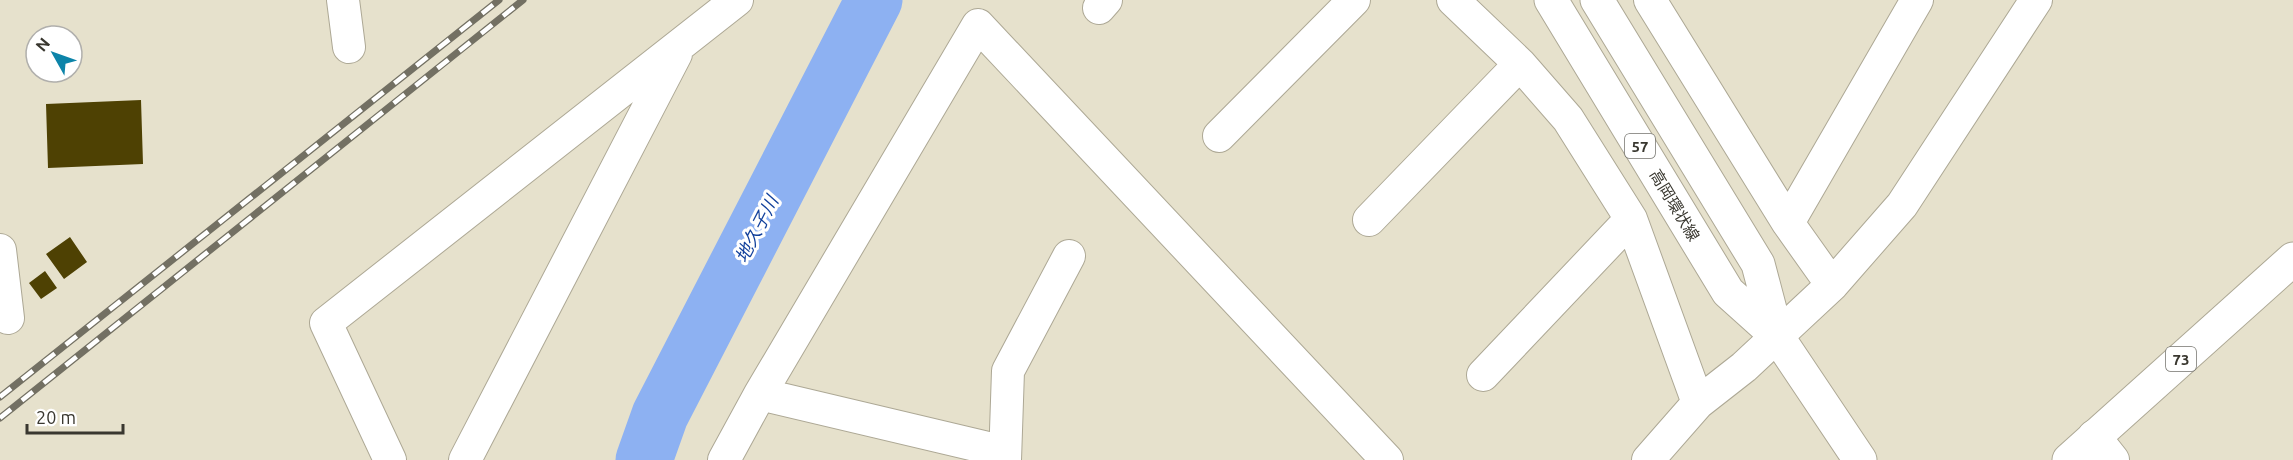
<svg xmlns="http://www.w3.org/2000/svg" width="2293" height="460" viewBox="0 0 2293 460" font-family="Ubuntu,'Noto Sans JP',sans-serif">
  <rect width="100%" height="100%" fill="#e6e1cc"/>
  <g fill="none" stroke-linecap="round" stroke-linejoin="round">
    <path stroke="#8db1f2" stroke-width="57" d="M 644,460 L 660,415 L 874,0"/>
  </g>
  <path fill="#4e4103" d="M 141,100 L 143,164 L 48,168 L 46,104 Z
    M 70,237 L 87,262 L 64,279 L 46,254 Z
    M 45,271 L 57,288 L 41,299 L 29,283 Z"/>
  <g fill="none" stroke-linecap="round" stroke-linejoin="round">
    <g stroke="#ada895" stroke-width="34">
      <path id="minor" d="M 343,0 L 349,47
        M 1453,0 L 1520,64 L 1568,119 L 1631,219 L 1698,403
        M 1650,0 L 1788,223
        M 1099,8 L 1106,0
        M 1219,136 L 1354,0
        M 1369,220 L 1520,64
        M 0,250 L 8,318
        M 1832,285 L 1788,223 L 1917,0
        M 1483,375 L 1631,219
        M 760,394 L 1005,452
        M 2094,436 L 2113,460
        M 390,460 L 326,323 L 737,0
        M 465,460 L 676,54
        M 724,460 L 760,394 L 978,25 L 1387,460
        M 1005,460 L 1008,371 L 1069,256
        M 1648,460 L 1698,403 L 1744,367 L 1832,285 L 1902,205 L 2036,0"/>
    </g>
    <g stroke="#ada895" stroke-width="35">
      <path id="major" d="M 1551,0 L 1728,292 L 1777,336 L 1860,460
        M 1597,0 L 1758,264 L 1777,336
        M 2069,460 L 2293,259"/>
    </g>
    <use href="#minor" stroke="#fff" stroke-width="32"/>
    <use href="#major" stroke="#fff" stroke-width="33"/>
    <g stroke="#737063" stroke-width="7">
      <path id="rail" d="M 0,397 L 499,0
        M 0,418 L 523,0"/>
    </g>
    <use href="#rail" stroke="#fff" stroke-width="4.5" stroke-dasharray="14" stroke-linecap="butt"/>
  </g>
  <g text-anchor="middle" dominant-baseline="central" stroke-width="6" stroke-linejoin="round" paint-order="stroke">
    <g fill="#fff" stroke="#74736d" stroke-width="1.5">
      <rect x="1625" y="134" width="30" height="24" rx="4.5"/>
      <rect x="2166" y="347" width="30" height="24" rx="4.5"/>
    </g>
    <g font-size="15" font-weight="bold" fill="#39372f">
      <text x="1640" y="146">57</text>
      <text x="2181" y="359">73</text>
    </g>
    <g font-size="16" fill="#39372f" stroke="#fff">
      <text transform="translate(1675 205) rotate(59)">高岡環状線</text>
    </g>
    <g font-size="18" font-style="italic" fill="#12419c" stroke="#fff">
      <text transform="translate(756 229) rotate(-63)">地久子川</text>
    </g>
  </g>
  <g transform="translate(54 54) rotate(310)"><circle r="28" fill="#ffffff" stroke="#b0afac" stroke-width="1.5"/>
  <path d="M0-4.5L10 22L0 15L-10 22Z" fill="#0d84a9"/>
  <text y="-9" font-size="16" font-weight="bold" text-anchor="middle" fill="#39372f">N</text>
  </g>
  <path d="M27 424v9h96v-9" fill="none" stroke="#39372f" stroke-width="3"/>
  <text x="36" y="424" font-size="18" fill="#39372f" stroke="#ffffff" stroke-width="4.5" paint-order="stroke">20 m</text>
</svg>
